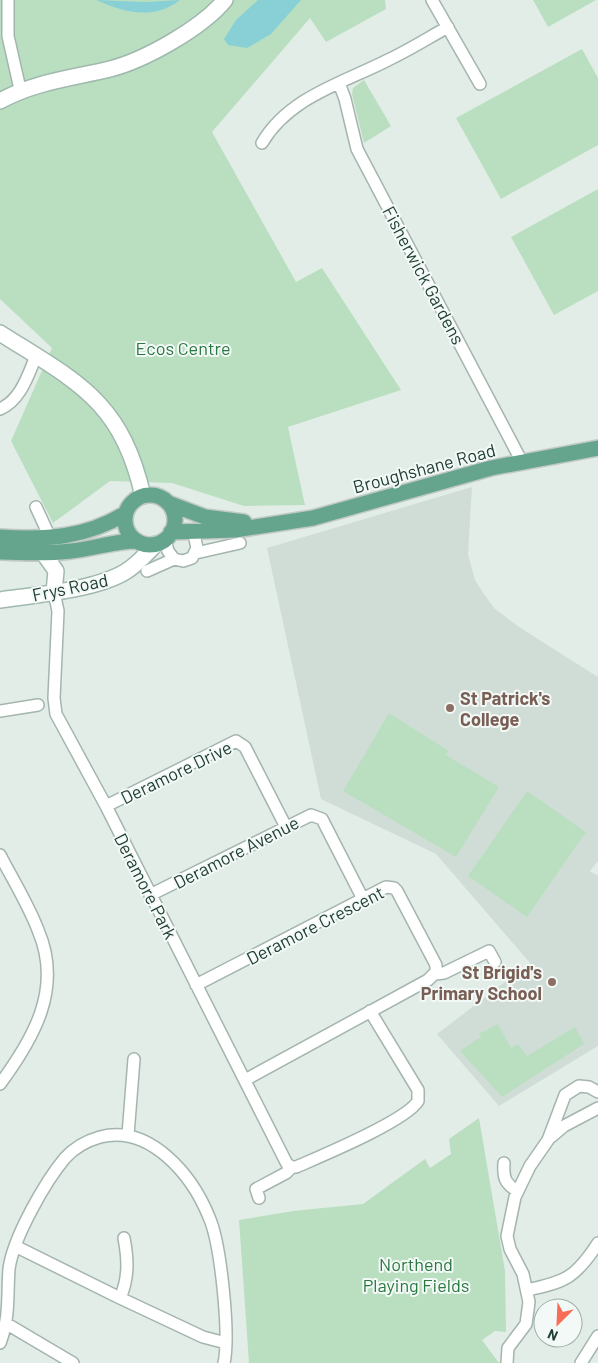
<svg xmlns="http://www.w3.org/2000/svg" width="598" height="1363" viewBox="0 0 598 1363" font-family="Barlow,sans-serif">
  <rect width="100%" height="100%" fill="#e2ede7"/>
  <path fill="#d0ddd6" d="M 472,487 L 468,554 L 475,580 L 484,594 L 494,608 L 519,627 L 598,677 L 598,861 L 590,871 L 598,876 L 598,1046 L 499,1106 L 437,1034 L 530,963 L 436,854 L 321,799 L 267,548 Z"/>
  <path fill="#badfc0" d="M 0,0 L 385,0 L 386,9 L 326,42 L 310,18 L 212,132 L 296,282 L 322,268 L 401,390 L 288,427 L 305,505 L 244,506 L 172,483 L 110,481 L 53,523 L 11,441 L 52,348 L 0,299 Z
    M 533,0 L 596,0 L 548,27 Z
    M 582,49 L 598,78 L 598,145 L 501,199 L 456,118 Z
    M 364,80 L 391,126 L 364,143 L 352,94 L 353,88 Z
    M 598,189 L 598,291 L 554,315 L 511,237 Z
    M 389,713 L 449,751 L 446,755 L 499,787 L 456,857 L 343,791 Z
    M 527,791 L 586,832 L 527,917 L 468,876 Z
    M 498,1024 L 511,1048 L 518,1044 L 527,1056 L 575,1027 L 584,1044 L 502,1097 L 460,1051 L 481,1037 L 479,1034 Z
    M 479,1118 L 505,1271 L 506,1332 L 495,1331 L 482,1340 L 499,1363 L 249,1363 L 239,1220 L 293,1211 L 363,1204 L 425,1159 L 430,1168 L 451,1154 L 449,1139 Z"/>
  <path fill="#88d0d5" d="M 96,0 L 146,2 L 180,0 C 153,21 123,12 96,0 Z
    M 258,0 L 301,0 L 271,34 L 247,48 L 228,45 L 224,39 L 236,20 Z"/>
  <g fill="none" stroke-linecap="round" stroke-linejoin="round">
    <g stroke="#a4b5ae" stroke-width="14">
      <path id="street" d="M 8,0 L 8,36 L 20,89
        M 432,0 L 480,84
        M 339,83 L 345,99 L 357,149 L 522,462
        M 262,143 C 289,97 343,83 388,60 C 409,50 428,38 448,27
        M 0,409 C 21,400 28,375 36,356
        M 36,507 L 53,544
        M 165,539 L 168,551 L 174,559 L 183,561 L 192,558 L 197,548 L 193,530
        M 196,553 L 240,543
        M 147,571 L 174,559
        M 54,592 L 58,611 L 54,698 L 56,714 L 106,806 L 287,1164 L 292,1167
        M 0,711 L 38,705
        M 106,806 L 236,741 L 245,747 L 286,827
        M 0,855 C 13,880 28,904 38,930 C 63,988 34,1038 0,1084
        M 150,895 L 311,815 L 322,819 L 363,899
        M 435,974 L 444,973 L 489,951 L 495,962
        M 196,985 L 386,887 L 394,888 L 397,891 L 436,965 L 436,972 L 428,980 L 245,1080
        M 128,1135 L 134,1059
        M 551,1137 L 564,1126 L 598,1108
        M 504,1163 C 503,1178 505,1183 517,1191
        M 292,1167 L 296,1167 C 321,1156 406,1121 418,1101 L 418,1090 L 370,1011
        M 259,1198 L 256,1189 L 286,1173 L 292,1167
        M 124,1238 C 128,1259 129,1278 120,1298 L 203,1337 L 226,1343
        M 15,1246 L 120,1298
        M 527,1290 C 566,1282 576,1277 598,1243
        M 7,1324 L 73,1363
        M 0,1343 C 10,1317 7,1296 9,1269 C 13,1238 45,1182 65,1158 C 75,1147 86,1141 100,1137 C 150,1124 192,1175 209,1217 C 221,1244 230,1335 224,1363
        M 507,1363 L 508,1348 L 526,1324 L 529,1302 L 523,1274 L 510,1249 L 507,1236 L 515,1197 L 530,1166 L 548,1140 L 565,1095 L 579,1086 L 589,1087 L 598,1092
        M 581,1363 L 598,1336"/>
    </g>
    <g stroke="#a0b9ae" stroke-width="18">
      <path id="secondary" d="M 0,101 C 34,82 73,78 110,69 C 145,60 202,28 225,0
        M 0,333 C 77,382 121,400 143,496
        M 44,554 L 56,571 L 54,592
        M 0,600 C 35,595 95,590 125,572 C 137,565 147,553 156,544"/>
    </g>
    <g stroke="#c1c9c6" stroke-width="18">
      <path id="primary" d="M125 520a25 25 0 1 1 50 0a25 25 0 1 1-50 0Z
        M 168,503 L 205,517 L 244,522
        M 171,532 L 235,530 L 313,518 L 491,468 L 598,448
        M 0,537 C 46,540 86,538 126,513
        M 0,552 C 24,553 47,554 71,551 C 93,549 114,541 137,541"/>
    </g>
    <use href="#street" stroke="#fff" stroke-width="11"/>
    <use href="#secondary" stroke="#fff" stroke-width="15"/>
    <use href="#primary" stroke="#65a58e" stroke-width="15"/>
  </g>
  <g fill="#8d6e63" stroke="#f3f9f6" stroke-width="2">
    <circle cx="450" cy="708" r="5"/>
    <circle cx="552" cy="982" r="5"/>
  </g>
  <g text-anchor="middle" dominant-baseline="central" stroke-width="4" stroke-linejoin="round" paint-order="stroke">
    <g font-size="18" fill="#213f34" stroke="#f3f9f6">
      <text transform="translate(424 275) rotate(62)">Fisherwick Gardens</text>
      <text transform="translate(424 468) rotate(-15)">Broughshane Road</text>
      <text transform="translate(70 587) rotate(-12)">Frys Road</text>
      <text transform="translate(176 772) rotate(-26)">Deramore Drive</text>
      <text transform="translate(236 852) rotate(-27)">Deramore Avenue</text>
      <text transform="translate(146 886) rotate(63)">Deramore Park</text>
      <text transform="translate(315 925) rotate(-27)">Deramore Crescent</text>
    </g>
    <g font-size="18" fill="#297840" stroke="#f3f9f6">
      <text x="183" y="348">Ecos Centre</text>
      <text x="416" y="1264">Northend<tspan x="416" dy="21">Playing Fields</tspan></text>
    </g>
    <g font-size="18" font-weight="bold" fill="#785e54" stroke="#f3f9f6" text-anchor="start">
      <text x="460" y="698">St Patrick's<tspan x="460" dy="21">College</tspan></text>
      <text x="542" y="972" text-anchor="end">St Brigid's<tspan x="542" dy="21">Primary School</tspan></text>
    </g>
  </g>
  <g transform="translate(558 1323) rotate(204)"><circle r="24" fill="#f3f9f6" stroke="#9fafa8"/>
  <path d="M0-4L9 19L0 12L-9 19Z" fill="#f86d55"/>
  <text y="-8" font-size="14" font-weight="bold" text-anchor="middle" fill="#213f34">N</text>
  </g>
</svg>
